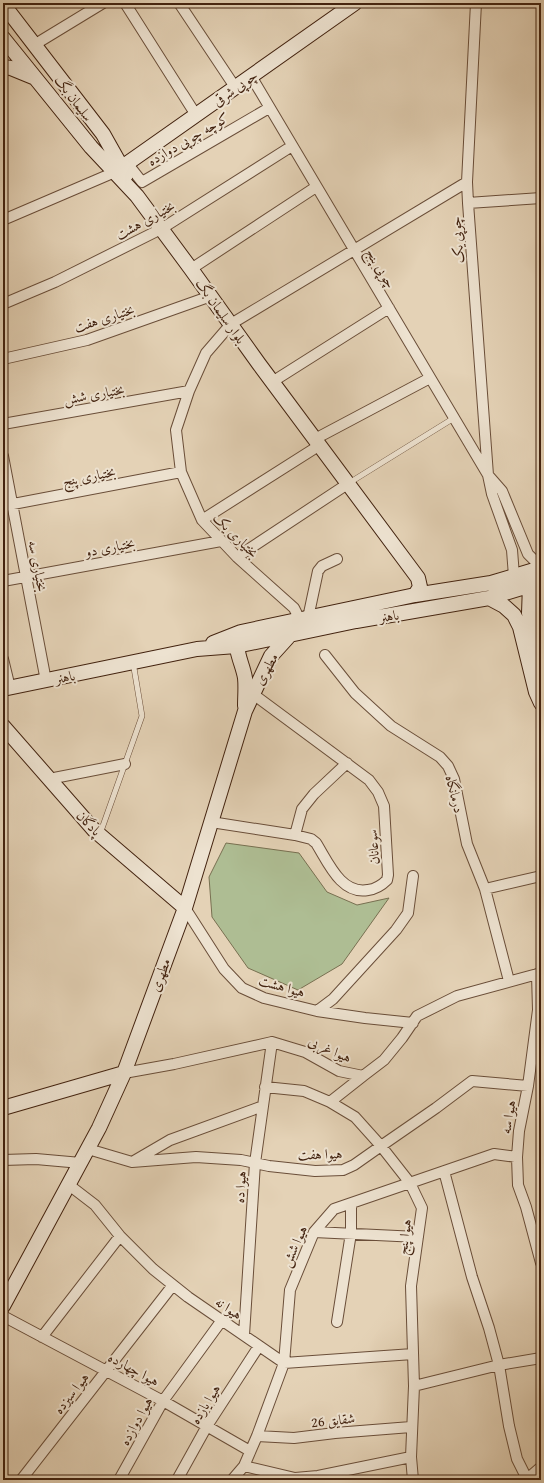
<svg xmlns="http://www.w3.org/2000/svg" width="544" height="1483" viewBox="0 0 544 1483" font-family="'Gentium Book Plus',Amiri,serif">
  <rect width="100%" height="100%" fill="#e4d2b6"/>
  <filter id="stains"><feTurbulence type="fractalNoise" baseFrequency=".005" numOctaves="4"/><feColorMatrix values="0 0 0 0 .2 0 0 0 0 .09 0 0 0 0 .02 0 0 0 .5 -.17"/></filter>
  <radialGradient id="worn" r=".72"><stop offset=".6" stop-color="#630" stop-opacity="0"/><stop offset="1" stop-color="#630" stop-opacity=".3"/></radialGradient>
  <path fill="#aebd93" stroke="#787051" d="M 226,843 L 299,853 L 327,892 L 357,905 L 389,898 L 342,964 L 298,990 L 248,968 L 212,917 L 209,877 Z"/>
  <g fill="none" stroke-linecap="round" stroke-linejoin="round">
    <g stroke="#6a4e39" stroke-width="6">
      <path id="lane" d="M 349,483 L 454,418
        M 100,834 L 142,716 L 133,662"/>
    </g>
    <g stroke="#6a4e39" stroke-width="12">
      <path id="street" d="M 125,3 L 196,115
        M 179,3 L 235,87
        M 476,3 L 467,182 L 468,203 L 488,475 L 492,494 L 512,550 L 514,576
        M 34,45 L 103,3
        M 251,76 L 488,475 L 502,491 L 528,554 L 541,567
        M 127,163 L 142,182 L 269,108
        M 468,203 L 541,198
        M 3,220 L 115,172
        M 191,269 L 316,187
        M 3,304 L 55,282 L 161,229 L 292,146
        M 3,359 L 87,340 L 211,296
        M 272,382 L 389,308
        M 3,424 L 189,391
        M 315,439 L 430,378
        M 3,456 L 46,681
        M 3,506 L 181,472
        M 202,520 L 320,445
        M 237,557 L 349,483
        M 3,581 L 221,541
        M 308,618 L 318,571 L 322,566 L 337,559
        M 300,620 L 294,608 L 237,557 L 202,520 L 181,472 L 176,430 L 189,391 L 206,353 L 231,324 L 467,182
        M 325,655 L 355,693 L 391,726 L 440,757 L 448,766 L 454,779 L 467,844 L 485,889 L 509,981
        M 3,659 L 10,688
        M 49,779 L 125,764
        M 211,822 L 295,835 L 311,839 L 316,843 C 328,862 341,895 368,890 C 376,889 382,885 387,880 L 388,875 L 384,806 L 378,792 L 369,780 L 253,694
        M 295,835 L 302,809 L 314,794 L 347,763
        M 485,889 L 541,876
        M 185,908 L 224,969 L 242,988 L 264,998 L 317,1011 L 365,1018 L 413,1023
        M 537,974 L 538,1010 L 528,1086 L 519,1131 L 517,1157 L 518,1185 L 526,1207 L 541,1263
        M 317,1011 L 333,999 L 396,930 L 408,913 L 413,876
        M 124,1073 L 174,1064 L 272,1042 L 305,1052 L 339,1071 L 363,1076 L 384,1060 L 402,1038 L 417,1016 L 457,996 L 541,973
        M 265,1087 L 304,1091 L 330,1102 L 355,1117 L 381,1146 L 410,1183 L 422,1208 L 411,1286 L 414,1386 L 411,1457 L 413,1480
        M 330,1102 L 363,1076
        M 88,1149 L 132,1162 L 196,1157 L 241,1160 L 269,1166 L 315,1171 L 343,1170 L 354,1165 L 381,1146 L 436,1108 L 472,1081 L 528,1086
        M 3,1160 L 36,1159 L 81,1163
        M 134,1161 L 170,1140 L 263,1106
        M 444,1171 L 472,1277 L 489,1328 L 499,1365 L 509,1426 L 517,1459 L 527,1479 L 522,1480
        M 69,1185 L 95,1205 L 120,1236 L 153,1269 L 188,1297 L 284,1363 L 413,1354
        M 314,1232 L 418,1237
        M 3,1316 L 163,1401 L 250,1451
        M 337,1322 L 351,1233 L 351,1204
        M 244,1335 L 255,1163 L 272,1042
        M 42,1337 L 120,1236
        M 414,1386 L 499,1365 L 541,1358
        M 257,1436 L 294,1438 L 335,1433 L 411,1427
        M 244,1466 L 295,1478 L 318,1476 L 411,1457
        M 21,1480 L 173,1285
        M 119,1480 L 163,1401 L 222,1320
        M 177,1480 L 207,1426 L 259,1346
        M 232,1480 L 244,1466 L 257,1436 L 284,1363 L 290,1290 L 314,1232 L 334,1209 L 494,1154 L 517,1157
        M 526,1480 L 541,1467"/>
    </g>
    <g stroke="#42220f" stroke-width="16">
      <path id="secondary" d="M 3,4 L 103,134 L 126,175
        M 3,38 L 91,147 L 137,196 L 191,269 L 259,364 L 418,578 L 420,587 L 415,595
        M 3,67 L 11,68 L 33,77
        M 115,172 L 355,3
        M 530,585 L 529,613 L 541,671
        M 489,598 L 504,606 L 514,615 L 520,627 L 536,692 L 541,703
        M 237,638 C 235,652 243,665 245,678 C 246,687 245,697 245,706
        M 213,643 L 241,632 L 415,595 L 491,583 L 541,568
        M 3,689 L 197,649 L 236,646 L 356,621 L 489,598 L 541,582
        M 3,726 L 94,830 L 185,908
        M 3,1108 L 124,1073
        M 3,1306 L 99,1128 L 124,1073 L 185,908 L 245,711 L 271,656 L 290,635"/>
    </g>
    <use href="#lane" stroke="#ede2d0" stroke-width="5"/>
    <use href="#street" stroke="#ede2d0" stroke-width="10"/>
    <use href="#secondary" stroke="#ede2d0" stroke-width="14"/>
  </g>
  <g text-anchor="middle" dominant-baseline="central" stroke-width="4" stroke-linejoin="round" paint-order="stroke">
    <g font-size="14" fill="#42220f" stroke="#ede2d0">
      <text transform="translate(235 88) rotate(-35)">چوپی شرقی</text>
      <text transform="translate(74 98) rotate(53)">سلیمان بگ</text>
      <text transform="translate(188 139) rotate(-30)">کوچه چوپی دوازده</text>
      <text transform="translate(145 220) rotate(-29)">بختیاری هشت</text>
      <text transform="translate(457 240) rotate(-94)">چوپی یک</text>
      <text transform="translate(381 268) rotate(59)">چوپی پنج</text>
      <text transform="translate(221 311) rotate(55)">بلوار سلیمان بگ</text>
      <text transform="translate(104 318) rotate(-18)">بختیاری هفت</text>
      <text transform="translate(94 394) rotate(-10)">بختیاری شش</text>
      <text transform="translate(89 476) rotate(-11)">بختیاری پنج</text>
      <text transform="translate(236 535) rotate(45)">بختیاری یک</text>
      <text transform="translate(110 547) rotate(-11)">بختیاری دو</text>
      <text transform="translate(38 566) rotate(79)">بختیاری سه</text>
      <text transform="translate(389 616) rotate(-9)">باهنر</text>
      <text transform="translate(266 669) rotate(-61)">مطهری</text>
      <text transform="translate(65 677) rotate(-12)">باهنر</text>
      <text transform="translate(455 794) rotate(76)">درمانگاه</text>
      <text transform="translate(89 823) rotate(46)">پادگان</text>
      <text transform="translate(373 847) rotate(-94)">سوعانان</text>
      <text transform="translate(160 975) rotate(-70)">مطهری</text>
      <text transform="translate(282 986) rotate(16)">هیوا هشت</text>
      <text transform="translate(330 1049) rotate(24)">هیوا غربی</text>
      <text transform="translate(508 1117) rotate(-80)">هیوا سه</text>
      <text transform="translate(320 1154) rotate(-2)">هیوا هفت</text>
      <text transform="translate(240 1187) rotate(-86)">هیوا ده</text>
      <text transform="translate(404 1237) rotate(-82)">هیوا پنج</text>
      <text transform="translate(294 1246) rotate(-65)">هیوا شش</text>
      <text transform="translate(229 1308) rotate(34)">هیوا نه</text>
      <text transform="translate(134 1369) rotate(28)">هیوا چهارده</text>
      <text transform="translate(71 1393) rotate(-52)">هیوا سیزده</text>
      <text transform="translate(205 1404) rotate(-58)">هیوا یازده</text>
      <text transform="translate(333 1420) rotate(-6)">شقایق 26</text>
      <text transform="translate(136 1421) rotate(-61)">هیوا دوازده</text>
    </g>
  </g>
  <rect width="544" height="1483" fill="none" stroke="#e4d2b6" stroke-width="16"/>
  <rect x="4" y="4" width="536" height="1475" fill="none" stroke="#42220f" stroke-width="2"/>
  <rect x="8" y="8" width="528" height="1467" fill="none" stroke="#42220f"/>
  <rect width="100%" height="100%" filter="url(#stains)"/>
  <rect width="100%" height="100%" fill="url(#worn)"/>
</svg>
